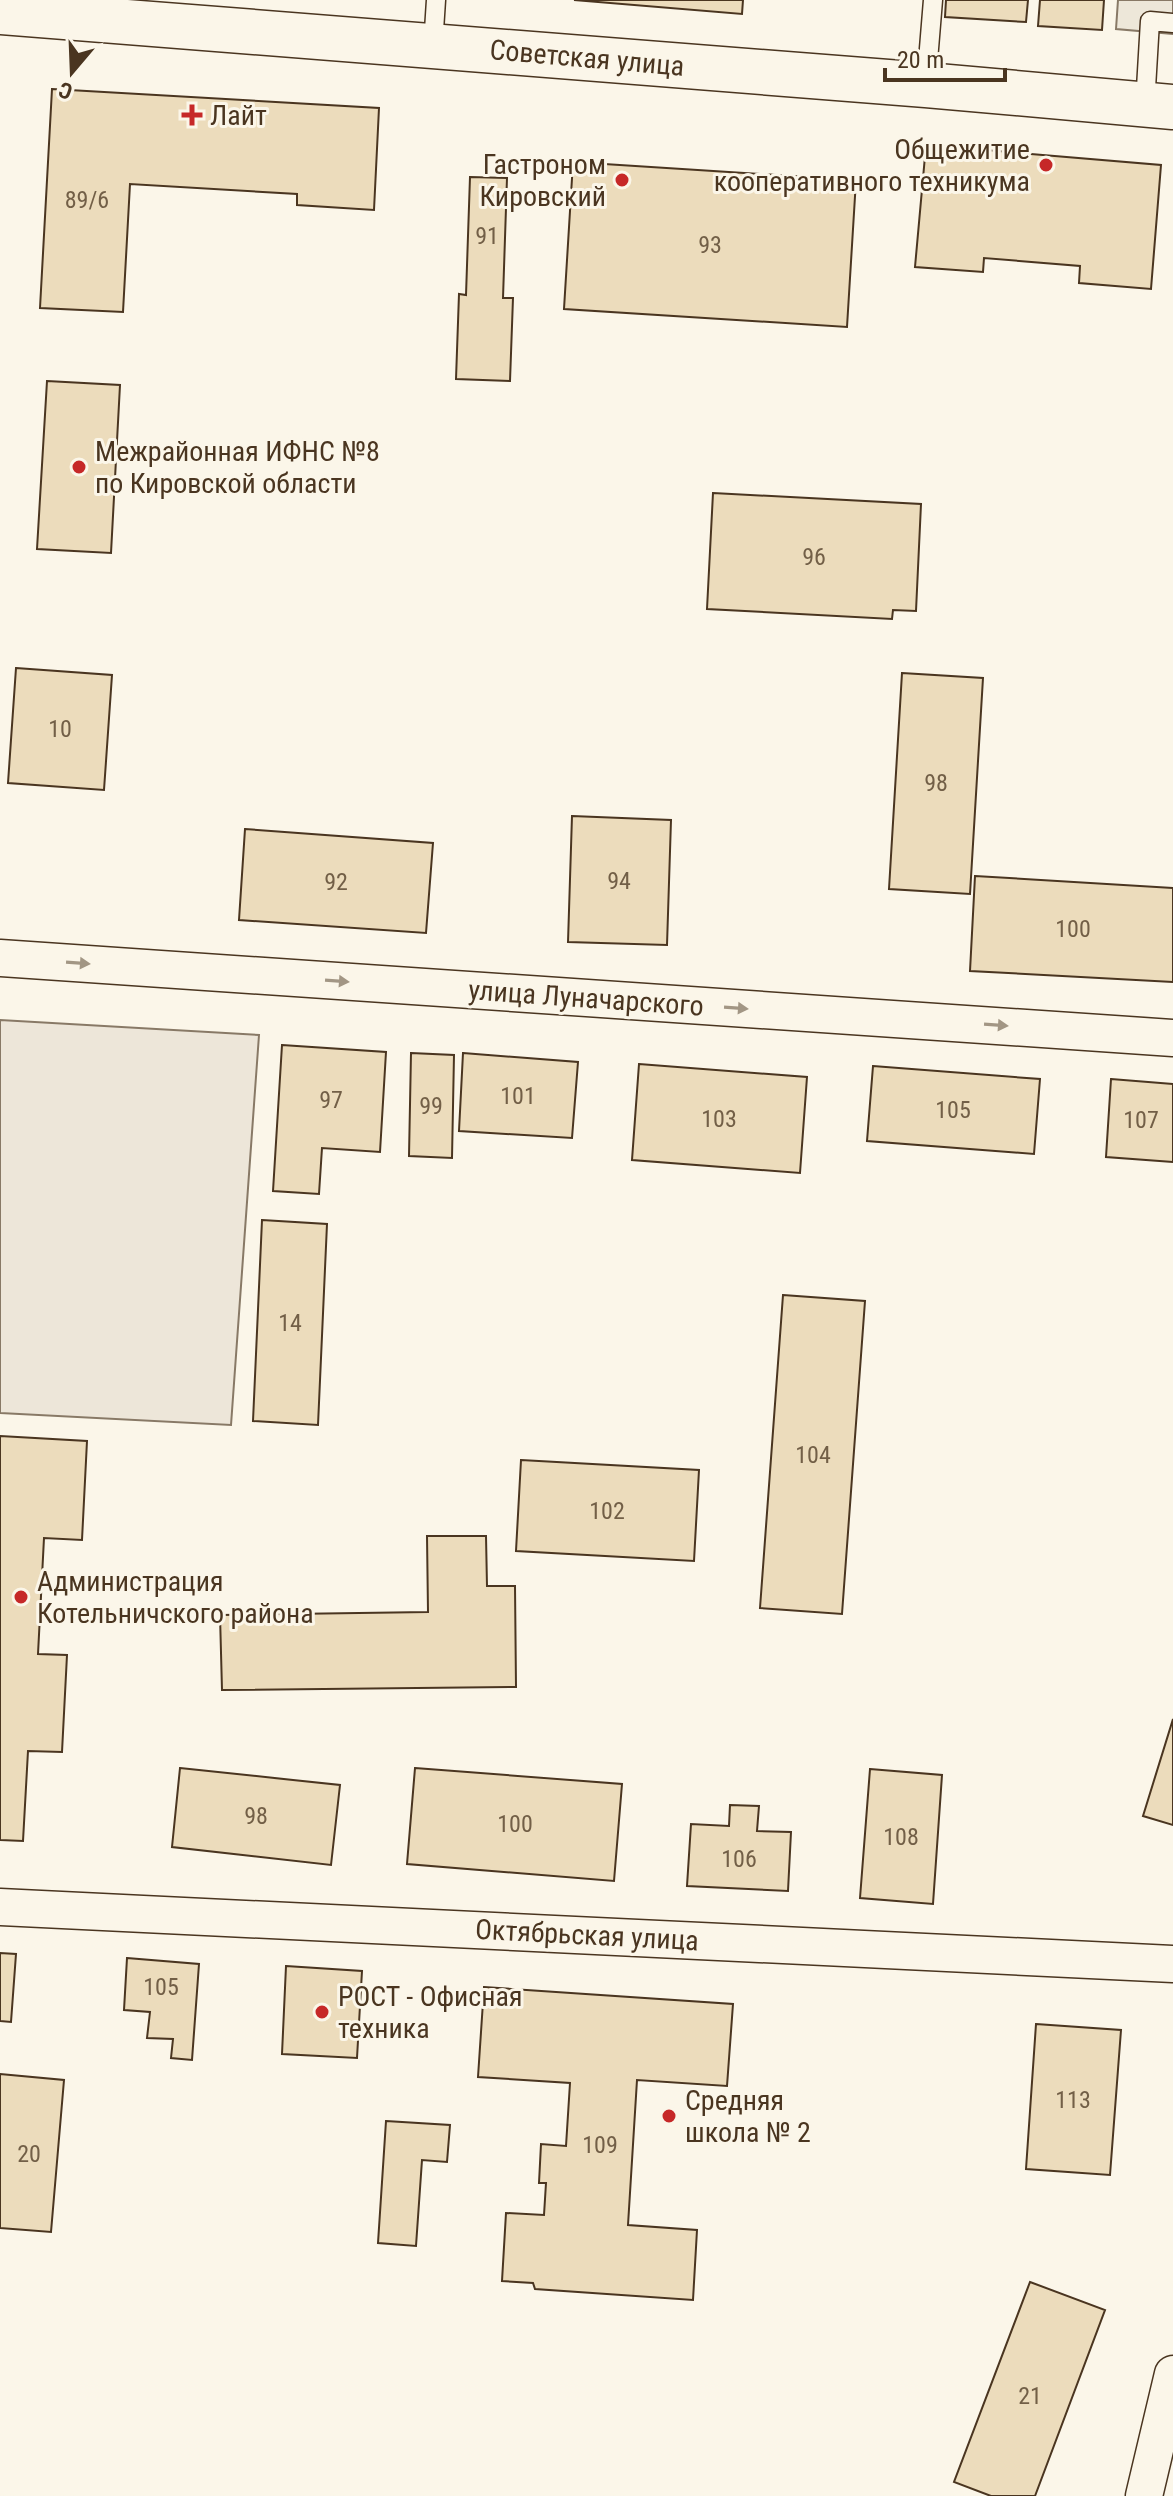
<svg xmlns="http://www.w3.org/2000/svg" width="1173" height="2496" viewBox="0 0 1173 2496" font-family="'Roboto Condensed',sans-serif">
  <rect width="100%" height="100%" fill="#fbf6e9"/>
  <path fill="#ede6d9" stroke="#887966" stroke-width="2" d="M 0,1020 L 259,1035 L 231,1425 L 0,1413 Z"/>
  <path fill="#ede7d9" stroke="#887966" stroke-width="2" d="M 1118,0 L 1173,0 L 1173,34 L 1116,29 Z"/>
  <path fill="#ecdcbc" stroke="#4a3520" stroke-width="2" d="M 574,0 L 743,0 L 742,14 Z
    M 946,0 L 1028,0 L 1026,22 L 945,17 Z
    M 1040,0 L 1104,0 L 1102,30 L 1038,26 Z
    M 52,89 L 379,108 L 374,210 L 297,205 L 297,194 L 130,184 L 123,312 L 40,308 Z
    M 926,145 L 1161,165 L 1151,289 L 1079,283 L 1080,266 L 984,258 L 983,272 L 915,267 Z
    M 573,162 L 856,180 L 847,327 L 564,309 Z
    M 470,177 L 507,178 L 503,298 L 513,298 L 510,381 L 456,379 L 459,294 L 466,295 Z
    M 47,381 L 120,385 L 111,553 L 37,549 Z
    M 713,493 L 921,504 L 916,611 L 893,610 L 892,619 L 707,609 Z
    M 16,668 L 112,675 L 104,790 L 8,783 Z
    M 902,673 L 983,678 L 970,894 L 889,889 Z
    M 572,816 L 671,820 L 667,945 L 568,942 Z
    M 245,829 L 433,843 L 426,933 L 239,920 Z
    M 975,876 L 1173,888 L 1173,982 L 970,971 Z
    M 282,1045 L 386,1052 L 380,1152 L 322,1148 L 319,1194 L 273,1191 Z
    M 411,1053 L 454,1055 L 452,1158 L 409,1156 Z
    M 463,1053 L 578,1062 L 572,1138 L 459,1131 Z
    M 639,1064 L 807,1077 L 800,1173 L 632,1160 Z
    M 873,1066 L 1040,1079 L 1034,1154 L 867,1141 Z
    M 1111,1079 L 1173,1084 L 1173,1162 L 1106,1157 Z
    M 262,1220 L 327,1224 L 318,1425 L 253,1421 Z
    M 783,1295 L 865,1301 L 842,1614 L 760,1608 Z
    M 0,1436 L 87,1441 L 82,1540 L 44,1538 L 38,1654 L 67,1655 L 62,1752 L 28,1751 L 23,1841 L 0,1840 Z
    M 521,1460 L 699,1470 L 694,1561 L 516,1551 Z
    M 427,1536 L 486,1536 L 487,1586 L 515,1586 L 516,1687 L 222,1690 L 220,1615 L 428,1612 Z
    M 1173,1719 L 1173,1825 L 1143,1816 Z
    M 180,1768 L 340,1785 L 331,1865 L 172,1847 Z
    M 415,1768 L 622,1784 L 614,1881 L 407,1864 Z
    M 870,1769 L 942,1775 L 933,1904 L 860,1898 Z
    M 730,1805 L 759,1806 L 757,1831 L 791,1832 L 788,1891 L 687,1886 L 691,1824 L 729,1826 Z
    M 0,1953 L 16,1954 L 11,2022 L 0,2021 Z
    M 127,1958 L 199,1964 L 192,2060 L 171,2058 L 173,2039 L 147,2038 L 150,2012 L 124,2010 Z
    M 286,1966 L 362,1971 L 357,2058 L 282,2054 Z
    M 484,1987 L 733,2004 L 727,2086 L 637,2080 L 628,2225 L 697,2230 L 693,2300 L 535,2289 L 533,2283 L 502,2281 L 506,2213 L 544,2215 L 546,2183 L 539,2183 L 541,2144 L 566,2146 L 570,2083 L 478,2077 Z
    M 1036,2024 L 1121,2030 L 1110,2175 L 1026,2169 Z
    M 0,2074 L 64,2080 L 51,2232 L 0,2228 Z
    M 386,2121 L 450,2125 L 447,2162 L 422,2160 L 416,2246 L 378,2243 Z
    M 1030,2282 L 1105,2310 L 1035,2496 L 991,2496 L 954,2482 Z"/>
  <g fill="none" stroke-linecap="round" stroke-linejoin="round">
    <g stroke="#4a3520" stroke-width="21">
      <path id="service" d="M 433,46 L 436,0
        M 926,85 L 933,0
        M 1145,105 L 1150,21 L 1173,23"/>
    </g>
    <g stroke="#4a3520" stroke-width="39">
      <path id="minor" d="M 0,958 L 1173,1038
        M 0,1907 L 1173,1964
        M 1144,2496 L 1173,2374"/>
    </g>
    <g stroke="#4a3520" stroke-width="47">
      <path id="primary" d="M 0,12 L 926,85 L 1173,107"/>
    </g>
    <use href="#service" stroke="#fbf6e9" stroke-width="18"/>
    <use href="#minor" stroke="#fbf6e9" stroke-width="36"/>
    <use href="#primary" stroke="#fbf6e9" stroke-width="44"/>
  </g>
  <defs><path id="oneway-solid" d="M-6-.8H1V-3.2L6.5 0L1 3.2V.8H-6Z" transform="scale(2)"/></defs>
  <g fill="#a29684">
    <use href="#oneway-solid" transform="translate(78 963) rotate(4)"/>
    <use href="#oneway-solid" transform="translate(337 981) rotate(4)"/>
    <use href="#oneway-solid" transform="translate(736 1008) rotate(4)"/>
    <use href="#oneway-solid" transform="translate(996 1025) rotate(4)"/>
  </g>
  <g fill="#c62828" stroke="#fbf6e9" stroke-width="3">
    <path d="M188 103h8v8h8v8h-8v8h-8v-8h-8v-8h8z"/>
    <circle cx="1046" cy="165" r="8"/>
    <circle cx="622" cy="180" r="8"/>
    <circle cx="79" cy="467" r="8"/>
    <circle cx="21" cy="1597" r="8"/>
    <circle cx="322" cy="2012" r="8"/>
    <circle cx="669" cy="2116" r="8"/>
  </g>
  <g text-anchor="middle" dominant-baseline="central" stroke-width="6" stroke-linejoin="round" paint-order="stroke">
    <g font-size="24" fill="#725f47">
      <text x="87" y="200">89/6</text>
      <text x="487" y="236">91</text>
      <text x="710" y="245">93</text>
      <text x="814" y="557">96</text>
      <text x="60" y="729">10</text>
      <text x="936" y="783">98</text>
      <text x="619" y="881">94</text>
      <text x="336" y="882">92</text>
      <text x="1073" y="929">100</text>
      <text x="518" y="1096">101</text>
      <text x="331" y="1100">97</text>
      <text x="431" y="1106">99</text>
      <text x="953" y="1110">105</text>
      <text x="719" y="1119">103</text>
      <text x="1141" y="1120">107</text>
      <text x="290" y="1323">14</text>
      <text x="813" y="1455">104</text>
      <text x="607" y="1511">102</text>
      <text x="256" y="1816">98</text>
      <text x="515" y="1824">100</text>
      <text x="901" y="1837">108</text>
      <text x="739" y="1859">106</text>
      <text x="161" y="1987">105</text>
      <text x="1073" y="2100">113</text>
      <text x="600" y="2145">109</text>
      <text x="29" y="2154">20</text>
      <text x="1030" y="2396">21</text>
    </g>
    <g font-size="28" fill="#4a3520" stroke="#fbf6e9">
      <text transform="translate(587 58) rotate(5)">Советская улица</text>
      <text transform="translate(586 998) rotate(4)">улица Луначарского</text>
      <text transform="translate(587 1935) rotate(3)">Октябрьская улица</text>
    </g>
    <g font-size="28" fill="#4a3520" stroke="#fbf6e9" text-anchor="start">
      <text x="210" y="115">Лайт</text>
      <text x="1030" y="149" text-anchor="end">Общежитие<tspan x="1030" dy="32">кооперативного техникума</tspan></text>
      <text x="606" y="164" text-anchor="end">Гастроном<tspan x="606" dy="32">Кировский</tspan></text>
      <text x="95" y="451">Межрайонная ИФНС №8<tspan x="95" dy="32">по Кировской области</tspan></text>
      <text x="37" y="1581">Администрация<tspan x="37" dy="32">Котельничского района</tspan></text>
      <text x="338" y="1996">РОСТ - Офисная<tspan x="338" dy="32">техника</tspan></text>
      <text x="685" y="2100">Средняя<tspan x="685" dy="32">школа № 2</tspan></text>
    </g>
  </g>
  <g transform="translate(72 72) rotate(199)" stroke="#fbf6e9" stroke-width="6" paint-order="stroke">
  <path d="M0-6L14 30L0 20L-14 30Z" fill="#4a3520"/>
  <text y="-12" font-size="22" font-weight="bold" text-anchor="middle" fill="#4a3520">С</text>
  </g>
  <path d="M885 68v12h120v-12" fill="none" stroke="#4a3520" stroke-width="4"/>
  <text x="897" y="68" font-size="24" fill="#4a3520" stroke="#fbf6e9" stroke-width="6" paint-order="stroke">20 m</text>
</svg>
